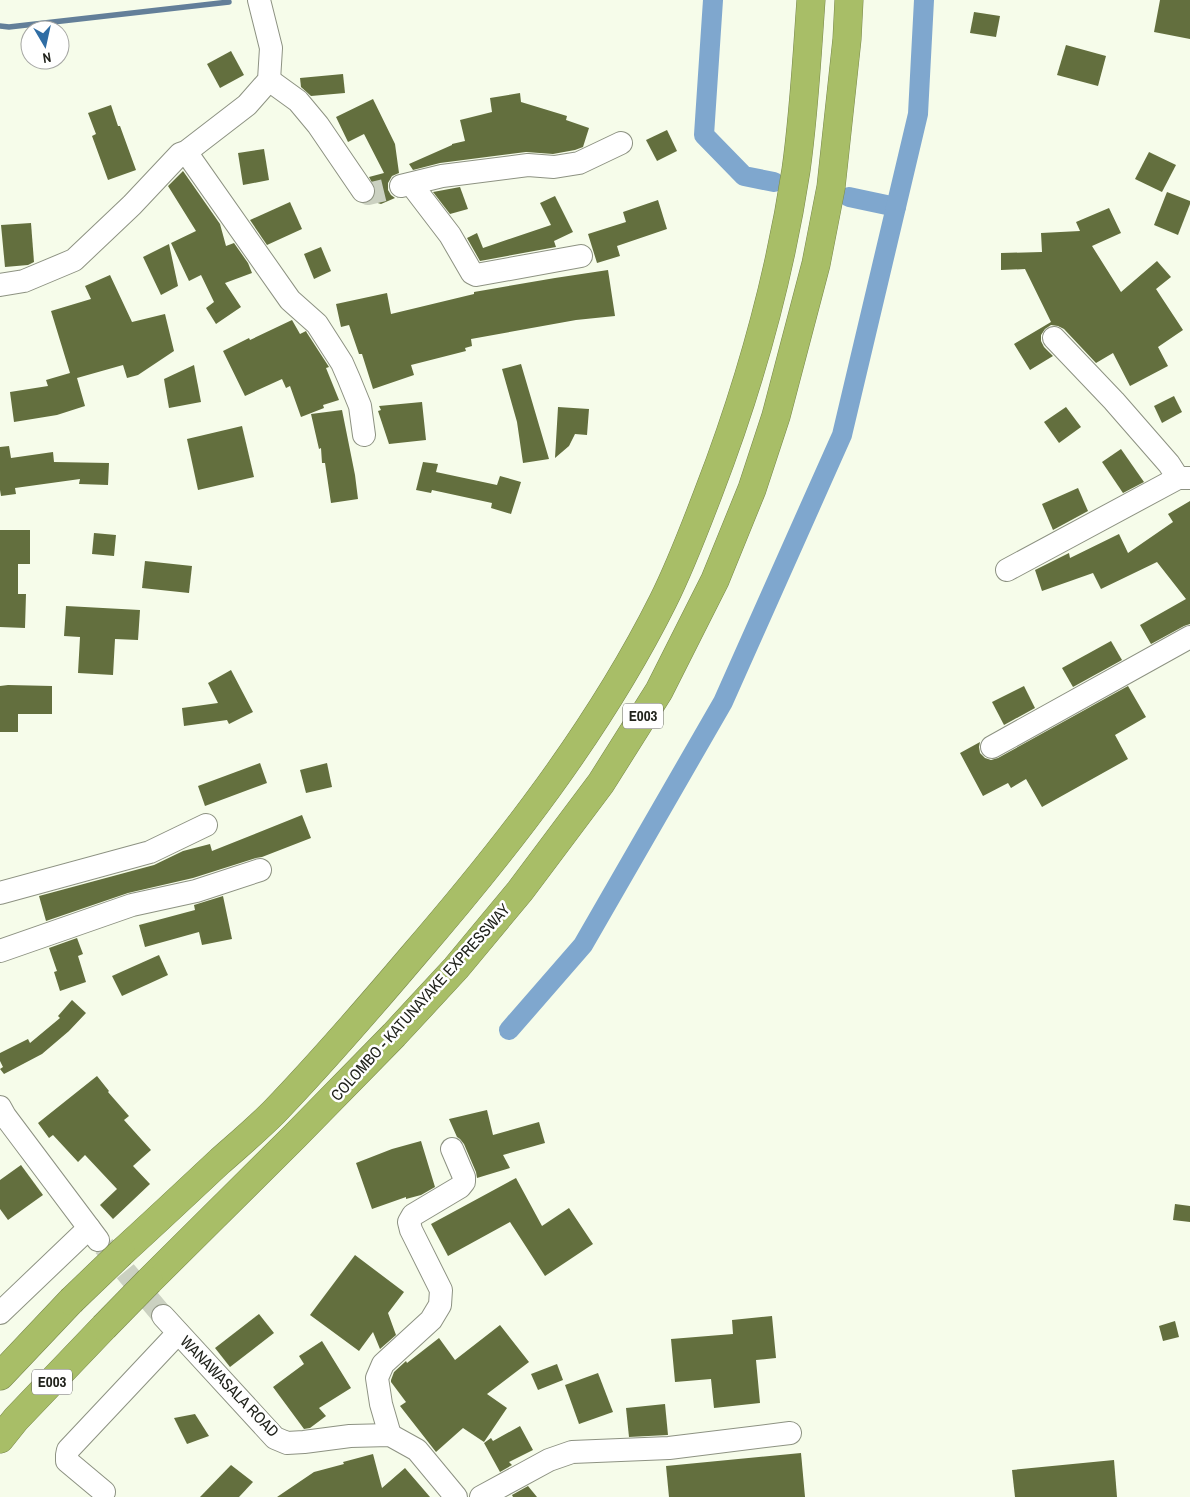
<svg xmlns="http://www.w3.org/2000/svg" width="1190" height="1497" font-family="'Archivo Narrow',sans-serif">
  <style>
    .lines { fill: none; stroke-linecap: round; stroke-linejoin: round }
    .stream { stroke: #637f99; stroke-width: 5.5 }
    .canal { stroke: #7fa7ce; stroke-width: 20 }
    .building { fill: #636f3e }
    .minor-tunnel { stroke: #cbd1c1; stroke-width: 22; stroke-dasharray: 22 11; stroke-linecap: butt }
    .minor-casing { stroke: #8d9282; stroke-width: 24 }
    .highway-casing { stroke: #79884d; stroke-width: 29 }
    .minor { stroke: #fff; stroke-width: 22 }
    .highway { stroke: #a8be67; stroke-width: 28 }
    .highway-bridge-casing { stroke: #79884d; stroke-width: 29; stroke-linecap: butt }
    .highway-bridge { stroke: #a8be67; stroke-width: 28 }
    .labels { text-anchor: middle; stroke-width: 5; stroke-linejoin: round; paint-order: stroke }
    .shield { fill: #fff; stroke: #646560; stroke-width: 1 }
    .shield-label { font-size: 15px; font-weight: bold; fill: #21231c }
    .street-label { font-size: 16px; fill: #21231c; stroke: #fff }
  </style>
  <rect width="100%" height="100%" fill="#f6fcea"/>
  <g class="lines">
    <path class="stream" d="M0 26 9 27 229 2"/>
    <g class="canal">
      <path d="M713 0 704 135 744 176 774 182"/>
      <path d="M849 197 896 207"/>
      <path d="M509 1030 583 945 723 702 842 435 918 114 924 0"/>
    </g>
  </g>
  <g class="building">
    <path d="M1160 0H1190V39L1154 32Z"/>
    <path d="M974 12 1000 16 996 37 970 33Z"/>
    <path d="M1066 45 1106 56 1098 86 1057 75Z"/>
    <path d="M231 51 244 75 220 88 207 64Z"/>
    <path d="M343 74 345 93 311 96 301 87 300 78Z"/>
    <path d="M520 93 521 102 567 116 566 120 589 128 583 147 575 150 553 154 526 152 440 163 413 170 409 164 452 145V144L465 141 460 120 492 112 490 98Z"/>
    <path d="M373 99 395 144 399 173 392 176 388 183V190L391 195 395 198 381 204 371 201 375 196 376 190 369 177 384 173 364 134 348 142 336 117Z"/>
    <path d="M111 105 118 126H120L136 170 108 180 92 136 96 134 88 113Z"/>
    <path d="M667 130 677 151 657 161 646 140Z"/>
    <path d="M264 149 269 180 243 185 238 153Z"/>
    <path d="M1149 152 1176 165 1162 192 1135 179Z"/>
    <path d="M183 171 220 224 226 246 234 243 248 263 252 273 225 283 241 307 216 324 206 308 214 302 201 275 189 281 171 243 196 231 168 186Z"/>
    <path d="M460 187 468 209 450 214 433 192Z"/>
    <path d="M1167 192 1190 201V204L1178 235 1154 225Z"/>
    <path d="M555 196 573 232 554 241 556 247 480 261 467 238 477 233 483 248 551 225 540 203Z"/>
    <path d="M658 200 667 229 617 246 620 256 597 263 588 234 626 222 623 212Z"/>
    <path d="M290 202 302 229 267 245 250 220Z"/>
    <path d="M1109 208 1121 233 1092 246 1121 292 1157 261 1171 277 1156 289 1183 330 1158 347 1168 366 1130 386 1113 353 1096 363 1064 329 1058 326 1051 325 1045 329 1041 335V341L1044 347 1053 356 1030 370 1014 344 1051 322 1025 269 1001 270V253L1042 252 1041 233 1080 231 1076 222Z"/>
    <path d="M31 223 34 262 28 265 5 267 1 225Z"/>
    <path d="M169 244 178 286 161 295 143 257Z"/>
    <path d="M321 247 331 271 314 279 304 254Z"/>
    <path d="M608 270 615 316 576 320 471 339 472 346 465 348 466 351 411 365 414 375 373 389 362 354H359L349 325 341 327 336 304 387 293 391 314 474 294V292L555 278Z"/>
    <path d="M110 275 132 322 165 314 174 351 138 375 127 378 123 365 77 378 85 406 57 415 14 422 10 392 48 386 46 380 70 373 51 311 91 299 85 286Z"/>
    <path d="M292 320 300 334 306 331 307 333 329 367 326 368 339 400 323 405 324 408 301 417 290 386 286 388 282 379 245 396 223 351 249 338 250 340Z"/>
    <path d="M521 364 549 459 523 463 517 422 502 369Z"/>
    <path d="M194 365 201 402 169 408 164 379Z"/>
    <path d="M1174 396 1182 412 1162 423 1154 406Z"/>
    <path d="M422 402 426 440 389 444 378 411 381 410 379 406Z"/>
    <path d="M558 407 589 409 587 435 575 434 569 446 555 458Z"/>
    <path d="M1066 407 1081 427 1059 443 1044 422Z"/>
    <path d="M342 410 355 475 358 499 331 503 325 463H322L321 448 319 449 311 414Z"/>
    <path d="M242 426 254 477 198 490 187 439Z"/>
    <path d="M9 446 11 458 53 452 54 462 109 463 108 485 79 484 80 479 15 488 16 494 1 496 0 490V447Z"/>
    <path d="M1121 449 1144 482 1123 493 1102 462Z"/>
    <path d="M423 462 438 464 436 472 497 485 500 476 521 482 511 514 491 508 492 503 432 490 431 493 416 490Z"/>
    <path d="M1078 488 1088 511 1053 530 1042 504Z"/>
    <path d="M1190 501V624L1184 626 1151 644 1140 625 1186 599 1157 562 1101 589 1093 573 1042 591 1035 570 1069 553 1070 558 1119 534 1128 553 1173 522 1168 514Z"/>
    <path d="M0 530H30V564H18V594H26L25 628 0 627Z"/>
    <path d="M94 533 116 535 114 556 92 554Z"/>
    <path d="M145 561 192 566 189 593 142 588Z"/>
    <path d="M66 606 140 610 138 640 115 639 113 675 78 673 80 637 64 636Z"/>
    <path d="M1111 641 1122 660 1073 687 1062 668Z"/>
    <path d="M231 670 253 712 229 724 227 720 184 726 182 708 218 703 208 683Z"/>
    <path d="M8 685 52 686V714H18V732H0V686Z"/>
    <path d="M1024 686 1035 708 1004 725 992 702Z"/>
    <path d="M1128 686 1146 717 1115 735 1128 759 1042 807 1026 779 1011 788 1008 783 983 796 960 753 980 742 979 747 980 753 985 758 991 760 998 758Z"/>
    <path d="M260 763 267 783 205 806 198 786Z"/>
    <path d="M327 763 332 787 306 793 300 770Z"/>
    <path d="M302 815 311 838 262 857 256 858 193 878 128 893 46 921 39 896 154 865 183 851 210 844 212 851Z"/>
    <path d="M223 896 232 939 202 945 199 932 145 947 139 925 195 910 194 905Z"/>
    <path d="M77 938 83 954 78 956 86 982 60 991 54 972 57 971 49 948Z"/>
    <path d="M159 955 168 975 122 996 112 976Z"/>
    <path d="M72 1000 86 1013 69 1031 42 1054 4 1074 0 1069 3 1067 0 1061V1053L28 1039 30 1043 60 1018 58 1016Z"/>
    <path d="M97 1076 109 1091 108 1092 129 1116 124 1120 151 1150 133 1166 150 1184 113 1219 100 1205 117 1189 85 1155 78 1162 53 1135 49 1138 38 1123Z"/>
    <path d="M487 1110 493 1135 539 1122 545 1143 503 1155 510 1168 477 1178 476 1172 464 1144 460 1139 457 1137 449 1119Z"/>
    <path d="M421 1141 435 1187 421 1195 406 1199V1197L372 1209 356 1163 392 1149Z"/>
    <path d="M21 1165 43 1195 8 1220 0 1209V1180Z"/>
    <path d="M516 1178 542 1226 569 1208 593 1244 545 1276 510 1222 448 1256 431 1224Z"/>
    <path d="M1175 1204 1190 1206V1222L1173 1220Z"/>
    <path d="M355 1255 404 1292 388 1313 396 1335 380 1349 373 1332 359 1351 310 1315Z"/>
    <path d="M259 1314 274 1333 230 1367 215 1348Z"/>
    <path d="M772 1316 776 1358 756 1360 760 1403 714 1408 711 1379 675 1382 671 1339 733 1334 732 1320Z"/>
    <path d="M1175 1321 1179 1337 1163 1341 1159 1326Z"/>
    <path d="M500 1325 529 1362 487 1394 507 1408 484 1442 463 1428 436 1452 400 1406 406 1402 391 1382V1380L394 1372 406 1361 407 1363 439 1338 455 1360Z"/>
    <path d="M322 1341 351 1388 319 1408 326 1416 310 1428 304 1429 273 1387 304 1364 299 1356Z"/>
    <path d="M557 1364 563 1380 538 1390 531 1374Z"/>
    <path d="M598 1373 613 1412 579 1424 565 1385Z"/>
    <path d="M665 1404 668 1435 629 1437 626 1408Z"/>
    <path d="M195 1414 209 1436 187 1444 174 1418Z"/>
    <path d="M520 1426 533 1450 509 1462 512 1465 500 1472 484 1443 491 1438 493 1441Z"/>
    <path d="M801 1453 805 1497H669L666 1466Z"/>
    <path d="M373 1454 382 1488 405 1468 430 1497H277L314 1472 344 1464 343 1462Z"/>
    <path d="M1114 1460 1117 1497H1015L1012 1470Z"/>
    <path d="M231 1465 253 1482 239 1497H200Z"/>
    <path d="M528 1486 537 1497H513L512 1495Z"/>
  </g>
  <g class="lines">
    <g class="minor-tunnel">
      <path d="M363 191 368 194 401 186"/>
      <path d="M104 1246 163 1316"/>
    </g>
    <defs>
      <g id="minor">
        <path d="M269 80 298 101 318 125 363 191"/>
        <path d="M186 152 290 300 317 324 342 363 349 379 360 406 364 435"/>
        <path d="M411 184 450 235 472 273 476 275 581 256"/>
        <path d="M401 186 442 176 528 165 554 167 579 163 621 143"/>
        <path d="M0 285 24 281 74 260 132 205 180 154 186 152 247 105 269 80 271 48 259 0"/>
        <path d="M1054 338 1114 401 1169 464 1178 478H1190"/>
        <path d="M1007 570 1178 478"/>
        <path d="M992 747 1190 637"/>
        <path d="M0 893 150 852 206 825"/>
        <path d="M0 951 132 905 196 891 260 870"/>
        <path d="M0 1107 5 1116 98 1240"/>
        <path d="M0 1313 89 1228"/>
        <path d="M163 1316 275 1438 287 1443 304 1442 350 1436 390 1435 417 1450 456 1497"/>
        <path d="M390 1435 381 1404 377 1378 383 1364 431 1320 440 1305 441 1290 411 1230 409 1222 413 1215 460 1187 464 1182V1177L452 1149"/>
        <path d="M104 1492 67 1461V1455L68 1450 178 1333"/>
        <path d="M481 1497 549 1460 572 1452 669 1448 790 1433"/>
      </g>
      <g id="highway">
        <path d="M121 1253C154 1223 187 1192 219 1162 237 1146 256 1130 274 1112 322 1062 367 1010 412 957 507 847 598 731 663 601 681 565 695 528 709 491 749 387 779 281 796 170 804 114 807 56 811 0"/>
        <path d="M149 1281 294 1137 394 1035 456 968 520 891 601 783 659 691 715 580 752 489 776 416 816 264 831 187 847 39 849 0"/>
        <path d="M0 1376 71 1301"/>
        <path d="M0 1439 16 1419 104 1327"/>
      </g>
    </defs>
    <use href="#minor" class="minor-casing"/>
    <use href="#highway" class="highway-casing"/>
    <use href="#minor" class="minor"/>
    <use href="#highway" class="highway"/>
    <defs>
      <g id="highway-bridge">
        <path d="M71 1301 121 1253"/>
        <path d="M104 1327 149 1281"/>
      </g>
    </defs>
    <use href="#highway-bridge" class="highway-bridge-casing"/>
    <use href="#highway-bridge" class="highway-bridge"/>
  </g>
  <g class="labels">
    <g class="shield">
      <rect x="623" y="703.5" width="40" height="25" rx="4"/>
      <rect x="32" y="1369.5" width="40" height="25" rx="4"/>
    </g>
    <g class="shield-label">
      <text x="643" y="721">E003</text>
      <text x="52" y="1387">E003</text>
    </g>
    <g class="street-label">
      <text transform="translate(420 1002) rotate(-48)" y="6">COLOMBO - KATUNAYAKE EXPRESSWAY</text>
      <text transform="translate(230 1386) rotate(46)" y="6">WANAWASALA ROAD</text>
    </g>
  </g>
  <g transform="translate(45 45) rotate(171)"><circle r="24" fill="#ffffff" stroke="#a6a7a4"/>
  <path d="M0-4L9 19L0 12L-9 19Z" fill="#2f6da4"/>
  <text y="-8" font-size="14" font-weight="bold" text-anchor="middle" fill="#21231c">N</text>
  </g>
</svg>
